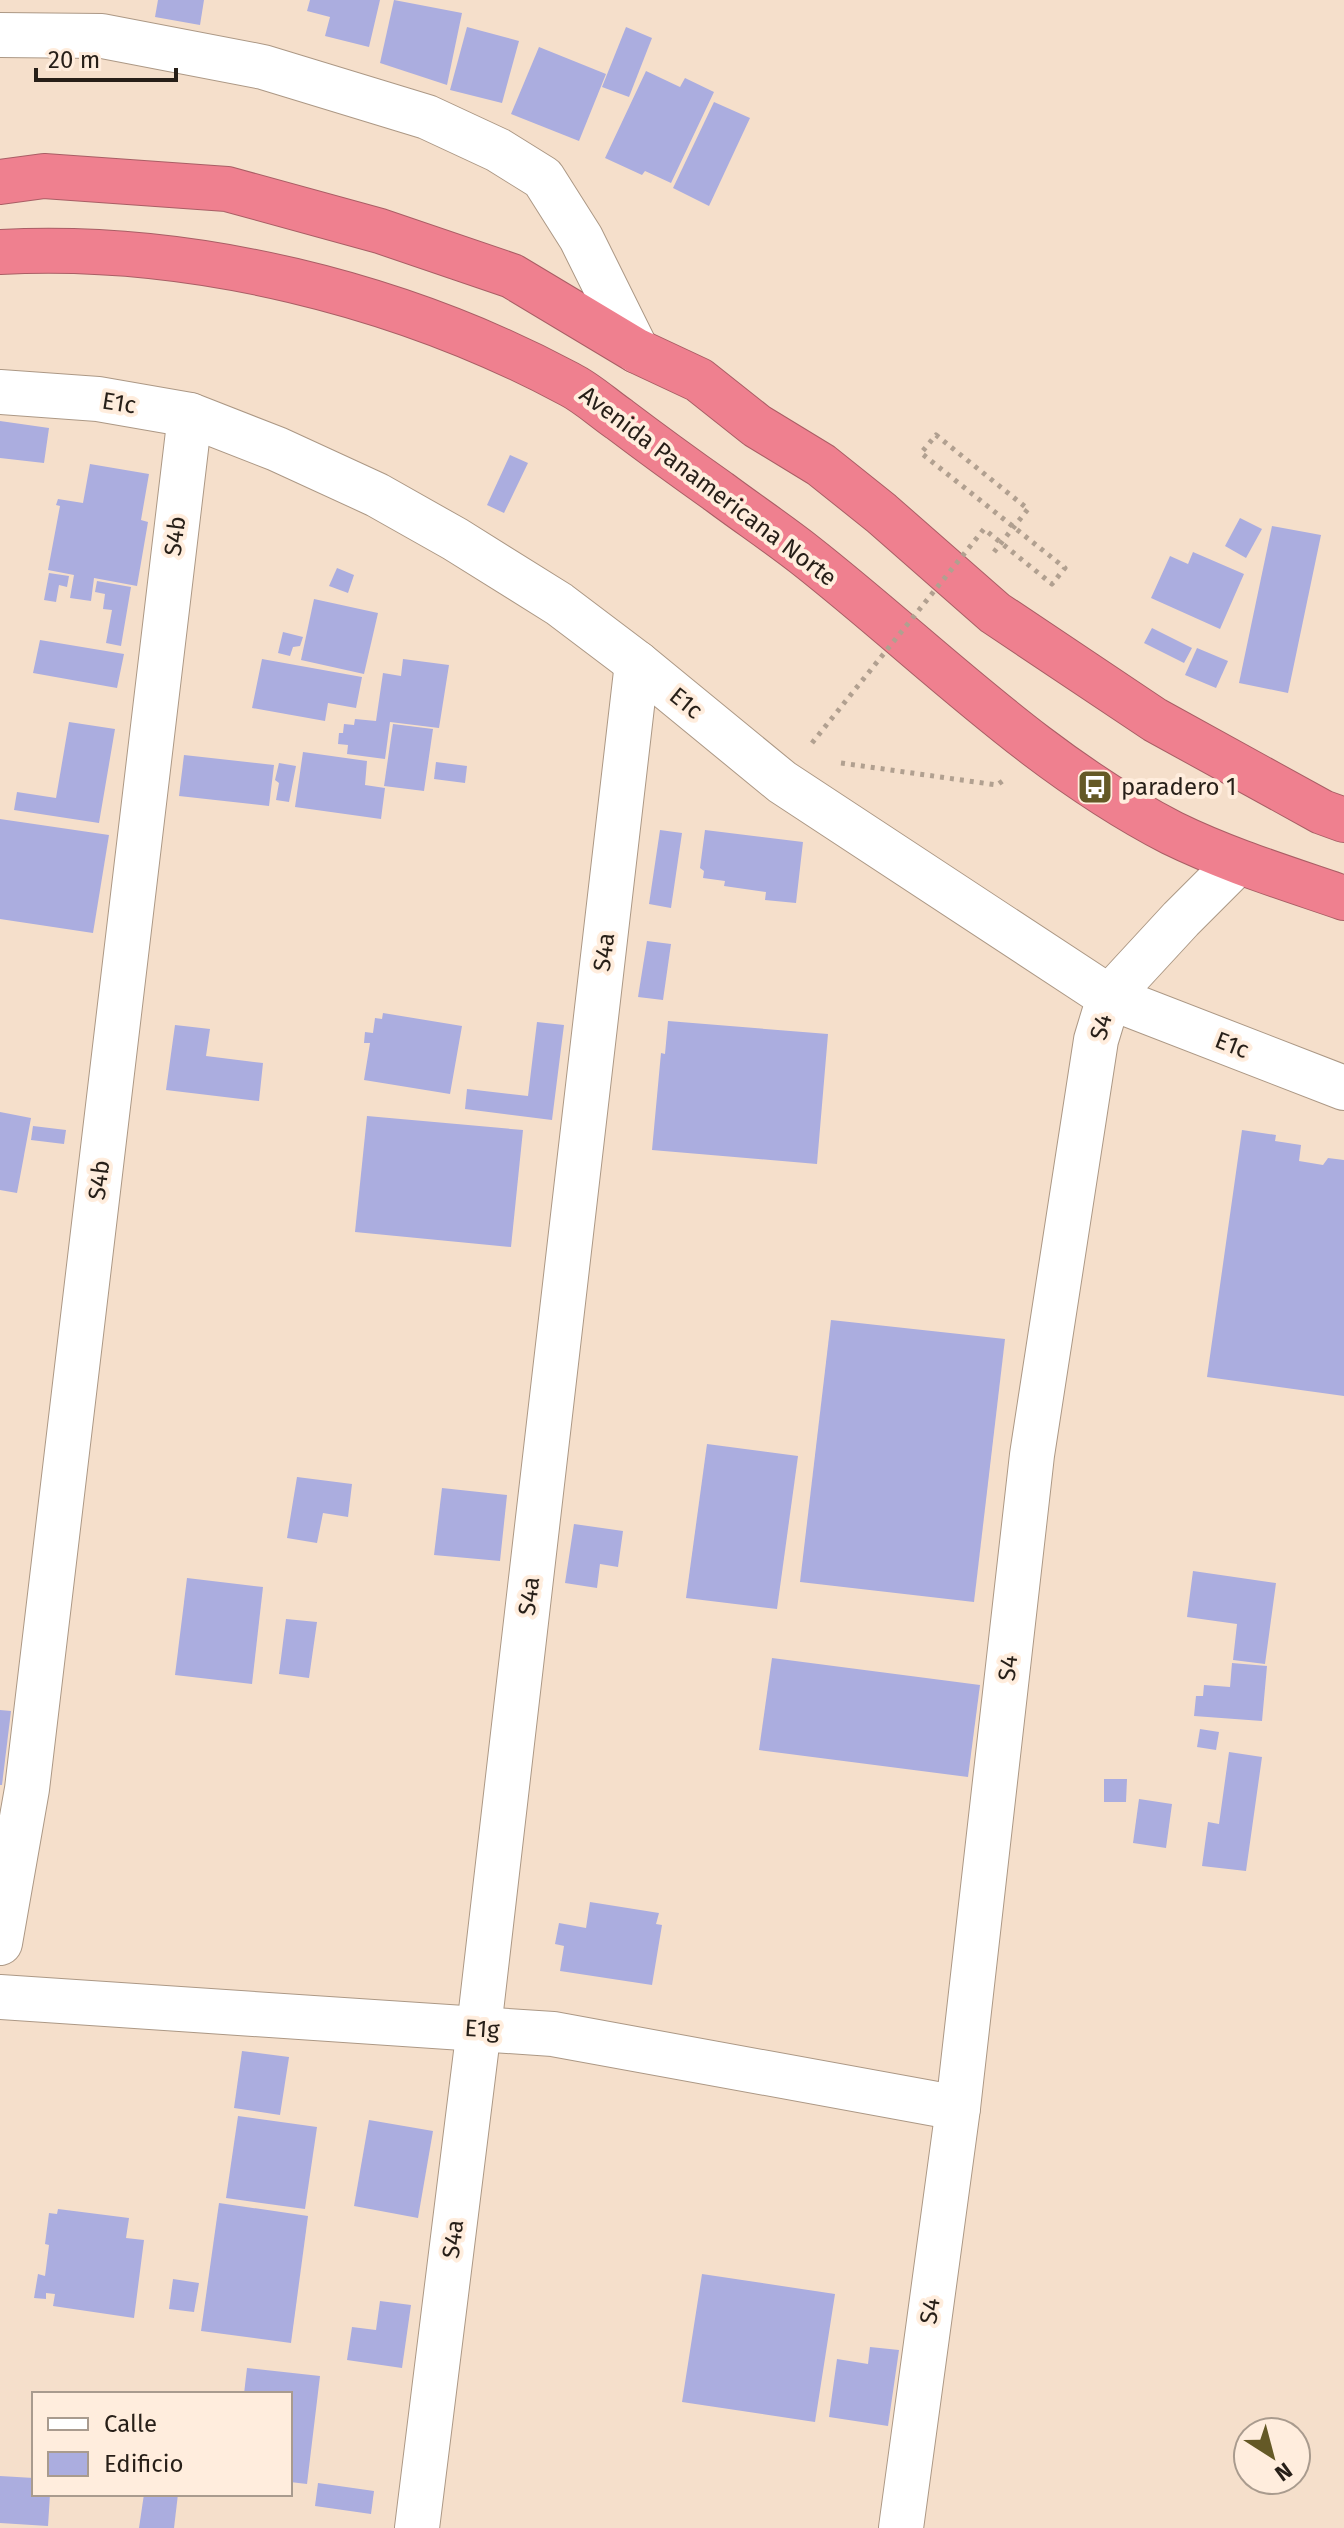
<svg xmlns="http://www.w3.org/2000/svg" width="1344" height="2528" font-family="'Fira Sans',sans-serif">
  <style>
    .building { fill: #abaddf }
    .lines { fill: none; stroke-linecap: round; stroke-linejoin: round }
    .street-casing { stroke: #ac9885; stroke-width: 46 }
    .highway-casing { stroke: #a95e65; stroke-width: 46 }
    .path { stroke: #b1a090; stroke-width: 5; stroke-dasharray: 4 6; stroke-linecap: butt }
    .street { stroke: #fff; stroke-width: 44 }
    .highway { stroke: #ef808f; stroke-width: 44 }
    .path-bridge { stroke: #b1a090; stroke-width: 5; stroke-dasharray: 4 6; stroke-linecap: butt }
    .labels { text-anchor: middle; stroke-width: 8; stroke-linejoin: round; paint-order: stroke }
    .street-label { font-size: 24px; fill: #271f18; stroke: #ffeddd }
    .poi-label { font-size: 24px; fill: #271f18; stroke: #ffeddd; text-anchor: start }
  </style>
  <rect width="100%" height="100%" fill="#f5dfcb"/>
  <g class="building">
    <path d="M158 0H204L200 25 155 17Z"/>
    <path d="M310 0H380L369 47 325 36 330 17 307 11Z"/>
    <path d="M394 0 462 13 447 85 380 63Z"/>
    <path d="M467 27 519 41 502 103 450 90Z"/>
    <path d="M626 27 652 38 629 97 602 87Z"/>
    <path d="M539 47 606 74 579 141 511 114Z"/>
    <path d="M646 71 680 87 685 78 714 92 671 183 645 171 642 175 605 158Z"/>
    <path d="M714 102 750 118 709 206 673 188Z"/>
    <path d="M0 421 49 428 44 463 0 458Z"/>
    <path d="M510 455 528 463 504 513 487 505Z"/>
    <path d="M90 464 149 474 141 520 148 522 137 586 94 578 91 601 70 598 74 575 48 570 60 506 56 505 58 499 83 503Z"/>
    <path d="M1240 518 1262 529 1246 558 1225 546Z"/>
    <path d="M1272 526 1321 535 1288 693 1239 683Z"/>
    <path d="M1193 552 1244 574 1220 629 1151 598 1170 556 1188 564Z"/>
    <path d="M337 568 354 575 348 593 329 586Z"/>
    <path d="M49 573 69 576 67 587 59 585 56 602 44 600Z"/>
    <path d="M97 581 131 587 121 646 106 643 112 610 103 609 105 594 95 592Z"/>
    <path d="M314 599 378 613 364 674 301 660Z"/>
    <path d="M1152 628 1192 648 1184 663 1144 643Z"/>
    <path d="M283 632 303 637 300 646 293 647 290 656 278 653Z"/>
    <path d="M40 640 124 654 117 688 33 673Z"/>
    <path d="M1197 648 1228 661 1216 688 1185 675Z"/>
    <path d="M262 659 362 677 356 708 328 703 325 721 252 708Z"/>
    <path d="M403 659 449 665 439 728 390 722 385 759 347 754 348 745 338 744 339 733H343L344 724 354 725 355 719 376 721 383 673 401 676Z"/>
    <path d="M69 722 115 729 99 823 14 810 17 792 56 798Z"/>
    <path d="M393 724 433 729 424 791 384 786Z"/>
    <path d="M303 752 367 761 365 785 385 788 381 819 295 807Z"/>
    <path d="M184 755 274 765 269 806 179 796Z"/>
    <path d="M436 762 467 766 465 783 434 779Z"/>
    <path d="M279 763 296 766 289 802 276 800 279 783 275 780Z"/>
    <path d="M0 819 109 835 93 933 0 919Z"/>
    <path d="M660 830 682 833 671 908 649 904Z"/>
    <path d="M705 830 803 842 796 903 765 900 766 892 724 886 725 881 703 878 704 871 700 868Z"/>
    <path d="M647 941 671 944 663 1000 638 997Z"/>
    <path d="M383 1013 462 1026 450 1094 364 1080 370 1043H364L365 1032 373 1033 375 1018 382 1019Z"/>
    <path d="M668 1021 828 1034 817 1164 652 1150 661 1053 665 1054Z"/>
    <path d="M537 1022 564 1025 552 1120 465 1109 467 1089 528 1096Z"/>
    <path d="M175 1025 210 1029 206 1056 263 1063 259 1101 166 1090Z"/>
    <path d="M0 1112 31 1118 17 1193 0 1190Z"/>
    <path d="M367 1116 523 1130 511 1247 355 1232Z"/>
    <path d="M33 1126 66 1130 64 1144 31 1140Z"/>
    <path d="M1242 1130 1276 1135 1275 1141 1301 1145 1299 1161 1323 1165 1328 1158 1344 1160V1396L1207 1377Z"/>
    <path d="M831 1320 1005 1339 974 1602 800 1582Z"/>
    <path d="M707 1444 798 1456 777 1609 686 1598Z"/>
    <path d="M297 1477 352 1484 348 1517 323 1513 317 1543 287 1538Z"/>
    <path d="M442 1488 507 1495 500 1561 434 1555Z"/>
    <path d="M574 1524 623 1531 618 1567 600 1564 597 1588 565 1583Z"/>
    <path d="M1193 1571 1276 1583 1265 1664 1233 1660 1237 1624 1187 1617Z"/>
    <path d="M187 1578 263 1587 252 1684 175 1675Z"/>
    <path d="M286 1619 317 1622 309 1678 279 1674Z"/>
    <path d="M772 1658 980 1685 968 1777 759 1750Z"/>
    <path d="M1232 1663 1267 1666 1262 1721 1194 1716 1196 1696H1203L1204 1685 1230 1687Z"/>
    <path d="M0 1710 11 1711 2 1785H0Z"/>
    <path d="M1200 1729 1219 1732 1216 1750 1197 1747Z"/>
    <path d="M1229 1752 1262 1757 1246 1871 1202 1866 1208 1822 1219 1824Z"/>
    <path d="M1104 1779H1127L1126 1802H1104Z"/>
    <path d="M1139 1799 1172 1804 1166 1848 1133 1843Z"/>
    <path d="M590 1902 659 1913 656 1924 662 1925 652 1985 560 1971 564 1946 555 1944 559 1923 586 1928Z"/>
    <path d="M242 2051 289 2057 280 2115 234 2108Z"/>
    <path d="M238 2116 317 2127 305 2209 226 2198Z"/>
    <path d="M369 2120 433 2131 418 2218 354 2206Z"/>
    <path d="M219 2203 308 2216 291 2343 201 2331Z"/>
    <path d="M58 2209 129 2218 126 2238 144 2240 134 2318 53 2306 55 2294 46 2293V2299L34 2298 38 2274 45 2276 49 2245 45 2244 49 2213 57 2214Z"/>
    <path d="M702 2274 835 2294 815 2422 682 2402Z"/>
    <path d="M173 2279 199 2283 194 2312 169 2309Z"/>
    <path d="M380 2301 411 2305 402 2368 347 2360 352 2327 376 2330Z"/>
    <path d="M870 2347 899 2350 888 2426 829 2417 837 2359 868 2364Z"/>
    <path d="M247 2368 320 2376 307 2484 290 2482V2394H244Z"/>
    <path d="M0 2476 34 2478V2494H50L48 2526 0 2523Z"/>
    <path d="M318 2483 374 2491 371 2514 315 2506Z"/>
    <path d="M144 2494H178L174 2528H139Z"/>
  </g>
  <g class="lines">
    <defs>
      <g id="street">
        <path d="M0 35 102 36 263 67 427 117 498 150 543 178 581 238 637 351"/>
        <path d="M0 392 98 399 190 415 277 449 377 495 455 539 559 604 637 663 782 782 1109 997 1344 1088"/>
        <path d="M0 1943 27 1789 190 415"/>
        <path d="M0 1997 553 2034 958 2108"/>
        <path d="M417 2528 479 2028 637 663"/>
        <path d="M901 2528 958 2108 1032 1455 1096 1040 1109 997 1181 919 1238 862"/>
      </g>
      <g id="highway">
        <path d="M0 182 44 176 227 189 380 231 512 276 637 351 699 380 757 426 821 465 881 513 995 613 1155 720 1322 812 1344 820"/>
        <path d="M0 252C191 242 401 294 569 384 587 393 603 408 619 419 652 444 685 468 719 492 747 513 777 533 805 555 926 650 1034 762 1172 833 1227 860 1286 878 1344 898"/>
      </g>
    </defs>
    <use href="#street" class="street-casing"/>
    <use href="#highway" class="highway-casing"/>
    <g class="path">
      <path d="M994 552 1028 509"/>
      <path d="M841 763 997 785 1004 780"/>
    </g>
    <use href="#street" class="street"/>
    <use href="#highway" class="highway"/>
    <path class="path-bridge" d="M812 743 984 529 1052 584 1065 568 921 453 936 435 1028 509"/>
  </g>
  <defs>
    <symbol id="bus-square" viewBox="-11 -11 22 22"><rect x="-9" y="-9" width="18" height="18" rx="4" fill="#645926" stroke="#ffeddd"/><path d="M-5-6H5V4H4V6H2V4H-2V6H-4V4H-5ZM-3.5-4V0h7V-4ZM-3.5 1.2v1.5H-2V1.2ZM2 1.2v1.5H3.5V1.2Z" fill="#fff"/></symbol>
  </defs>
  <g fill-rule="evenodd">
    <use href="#bus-square" x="1075" y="767" width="40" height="40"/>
  </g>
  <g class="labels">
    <g class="street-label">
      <text transform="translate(119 403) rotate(9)" y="8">E1c</text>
      <text transform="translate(708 486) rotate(37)" y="8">Avenida Panamericana Norte</text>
      <text transform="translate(175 536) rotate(-83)" y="8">S4b</text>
      <text transform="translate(686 703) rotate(39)" y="8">E1c</text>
      <text transform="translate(604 952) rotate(-83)" y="8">S4a</text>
      <text transform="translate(1101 1027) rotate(-75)" y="8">S4</text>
      <text transform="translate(1232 1045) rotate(21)" y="8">E1c</text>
      <text transform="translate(99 1180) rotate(-83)" y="8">S4b</text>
      <text transform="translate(529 1596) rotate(-83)" y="8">S4a</text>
      <text transform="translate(1008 1668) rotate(-84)" y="8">S4</text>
      <text transform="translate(482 2029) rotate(4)" y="8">E1g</text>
      <text transform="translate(453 2239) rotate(-83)" y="8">S4a</text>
      <text transform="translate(930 2311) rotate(-82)" y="8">S4</text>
    </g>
    <g class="poi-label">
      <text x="1121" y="795">paradero 1</text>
    </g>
  </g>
  <rect x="32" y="2392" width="260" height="104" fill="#ffeddd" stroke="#a99b8e" stroke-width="2"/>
  <rect x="48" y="2418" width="40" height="12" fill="#ffffff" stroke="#a99b8e" stroke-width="2"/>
  <text x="104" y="2432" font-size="24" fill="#271f18">Calle</text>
  <rect x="48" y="2452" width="40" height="24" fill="#abaddf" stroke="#a99b8e" stroke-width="2"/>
  <text x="104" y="2472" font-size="24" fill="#271f18">Edificio</text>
  <g transform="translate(1272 2456) rotate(144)"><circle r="38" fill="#ffeddd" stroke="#a99b8e" stroke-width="2"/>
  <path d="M0-6L14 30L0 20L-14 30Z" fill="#645926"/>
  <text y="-12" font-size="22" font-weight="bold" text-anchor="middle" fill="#271f18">N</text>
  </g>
  <path d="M36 68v12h140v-12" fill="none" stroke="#271f18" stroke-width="4"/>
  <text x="48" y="68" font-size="24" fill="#271f18" stroke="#ffeddd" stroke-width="6" paint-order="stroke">20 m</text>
</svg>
